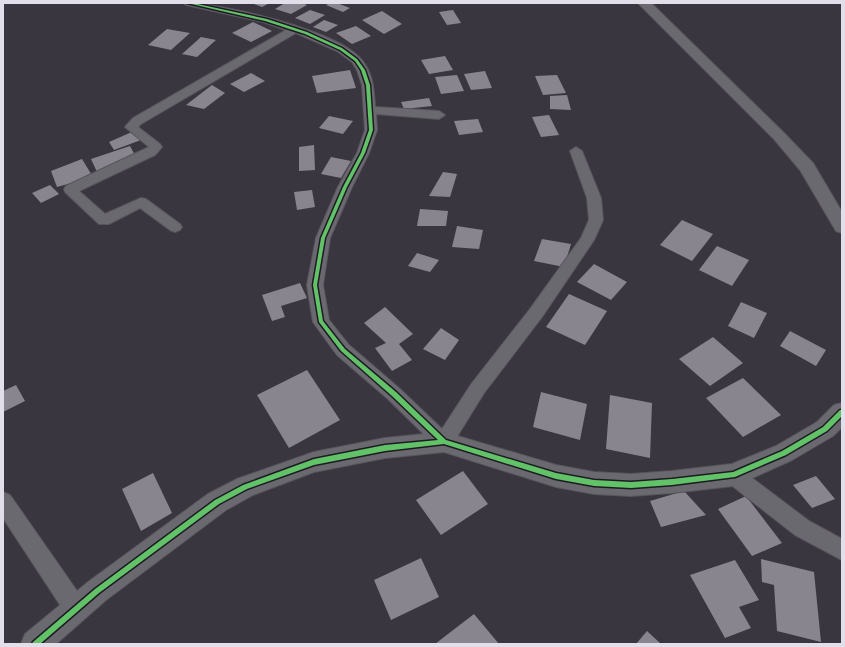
<svg xmlns="http://www.w3.org/2000/svg" width="845" height="647" font-family="'Noto Serif',serif">
  <style>
    .building { fill: #89858f }
    .lines { fill: none; stroke-linecap: round; stroke-linejoin: round }
    .minor-casing { stroke: #58545d; stroke-width: 2 }
    .tertiary-casing { stroke: #58545d; stroke-width: 2 }
    .minor { fill: #6b6970; fill-rule: evenodd }
    .tertiary { fill: #6b6970; fill-rule: evenodd }
    .cycleway-casing { stroke: #1e1b23; stroke-width: 3 }
    .cycleway { fill: #61c268; fill-rule: evenodd }
  </style>
  <rect width="100%" height="100%" fill="#3a363f"/>
  <g class="building">
    <path d="M251 3H270L262 7Z"/>
    <path d="M285 3H302L307 5 291 14 275 9Z"/>
    <path d="M330 3H337L350 8 343 12 326 5Z"/>
    <path d="M310 10 325 15 310 24 295 18Z"/>
    <path d="M453 10 461 23 447 25 439 12Z"/>
    <path d="M382 11 402 24 384 34 362 20Z"/>
    <path d="M324 20 338 25 326 32 313 27Z"/>
    <path d="M253 22 272 31 251 42 232 33Z"/>
    <path d="M356 26 371 36 352 44 336 33Z"/>
    <path d="M167 29 190 33 171 50 148 45Z"/>
    <path d="M201 37 216 40 197 57 182 54Z"/>
    <path d="M445 56 453 70 429 74 421 60Z"/>
    <path d="M350 70 356 88 317 93 312 76Z"/>
    <path d="M485 71 492 88 471 90 464 74Z"/>
    <path d="M251 73 265 81 244 92 230 84Z"/>
    <path d="M457 75 464 91 441 94 435 77Z"/>
    <path d="M557 75 566 93 543 95 535 76Z"/>
    <path d="M212 85 225 93 204 109 186 105Z"/>
    <path d="M567 95 571 110 550 109V96Z"/>
    <path d="M429 98 432 106 404 109 401 102Z"/>
    <path d="M549 115 559 135 541 137 532 117Z"/>
    <path d="M329 116 353 121 343 134 319 128Z"/>
    <path d="M478 119 483 132 459 135 454 121Z"/>
    <path d="M134 131 141 140 114 150 109 142Z"/>
    <path d="M314 145 315 170 299 171V147Z"/>
    <path d="M130 146 136 157 97 172 91 159Z"/>
    <path d="M331 157 351 161 341 178 321 174Z"/>
    <path d="M82 159 93 177 57 187 51 171Z"/>
    <path d="M443 172 457 174 450 197 429 196Z"/>
    <path d="M50 185 59 194 41 203 32 193Z"/>
    <path d="M312 190 315 207 297 210 294 192Z"/>
    <path d="M420 209 448 211 446 226H417Z"/>
    <path d="M682 220 713 234 692 261 660 245Z"/>
    <path d="M457 226 483 230 479 249 452 247Z"/>
    <path d="M542 239 571 244 564 267 534 261Z"/>
    <path d="M717 246 749 260 732 286 699 270Z"/>
    <path d="M417 253 439 260 430 272 408 266Z"/>
    <path d="M594 264 627 282 611 300 577 282Z"/>
    <path d="M300 283 307 298 281 306 285 317 272 321 262 295Z"/>
    <path d="M569 294 607 311 585 345 546 327Z"/>
    <path d="M741 302 767 313 754 338 728 326Z"/>
    <path d="M385 307 413 334 399 344 412 360 392 371 375 348 386 343 364 323Z"/>
    <path d="M441 328 459 340 445 360 423 349Z"/>
    <path d="M790 331 826 350 816 366 780 346Z"/>
    <path d="M713 337 743 363 710 386 679 359Z"/>
    <path d="M307 370 340 420 289 448 257 395Z"/>
    <path d="M743 378 781 415 743 437 706 398Z"/>
    <path d="M16 385 25 401 3 412V391Z"/>
    <path d="M541 392 587 404 580 440 533 427Z"/>
    <path d="M610 395 652 403 650 458 606 449Z"/>
    <path d="M463 471 488 504 441 535 416 500Z"/>
    <path d="M153 473 172 513 141 531 122 489Z"/>
    <path d="M816 476 835 499 812 508 793 485Z"/>
    <path d="M684 491 706 515 661 527 650 501Z"/>
    <path d="M746 496 782 543 752 556 718 509Z"/>
    <path d="M421 558 439 597 391 620 374 580Z"/>
    <path d="M761 559 814 572 821 642 777 631 774 585 762 582Z"/>
    <path d="M735 560 759 600 739 607 751 628 725 638 690 575Z"/>
    <path d="M474 614 499 644H435Z"/>
    <path d="M647 631 661 644H636Z"/>
  </g>
  <g class="lines">
    <defs>
      <g id="minor">
        <path d="M184 3C223 3 334 30 360 58 373 72 374 89 375 107L439 111 445 115 439 119 376 114 377 130 369 153 352 187 330 238 323 285 329 320 349 345 400 389 442 429 472 383 530 309 581 238 589 220 587 198 570 151 576 147 582 151 601 198 603 220 594 240 542 317 484 393 450 448 444 450 438 448 388 399 337 355 313 322 307 285 316 238 338 187 357 153 365 130 362 85 357 70 352 62 337 51 296 33 141 124 138 127 160 144 162 147 155 155 79 191 105 214 141 198 146 199 180 224 182 227 180 230 175 232 170 230 140 208 109 224H99L65 192 64 189 66 186 149 147 125 127 133 118 286 30 263 22 186 5Z"/>
        <path d="M733 466 740 469 809 521 842 539V560L795 535 726 481 724 475 726 469Z"/>
        <path d="M3 492 10 495 84 601 87 609 84 617 76 620 68 617 3 518Z"/>
      </g>
      <g id="tertiary">
        <path d="M638 3H651L784 133 813 163 842 212V233L836 231 800 170 774 139Z"/>
        <path d="M842 403V427L833 436 792 460 741 483 733 486 672 493 631 496 594 494 556 487 444 452 385 458 314 472 253 495 226 510 106 600 56 644H21L25 634 88 582 208 494 237 479 314 452 385 438 444 432 556 465 594 472 631 474 672 471 732 464 776 446 817 422 834 405Z"/>
      </g>
    </defs>
    <use href="#minor" class="minor-casing"/>
    <use href="#tertiary" class="tertiary-casing"/>
    <use href="#minor" class="minor"/>
    <use href="#tertiary" class="tertiary"/>
    <defs>
      <path id="cycleway" d="M187 3H193L267 19 307 32 342 48 357 59 365 70 370 85 373 130 365 153 347 187 325 238 317 285 323 321 345 349 396 392 446 440 556 473 594 480 631 482 672 479 733 472 782 451 823 427 840 410H842V416L827 431 786 455 735 477 672 485 631 488 594 486 556 479 444 444 385 451 314 465 247 489 219 504 99 593 40 644H32L33 642 95 589 215 500 243 485 314 459 385 445 438 440 392 396 341 351 319 322 313 285 321 238 343 187 361 153 369 130 366 85 361 70 355 61 340 50 305 34 265 21Z"/>
    </defs>
    <use href="#cycleway" class="cycleway-casing"/>
    <use href="#cycleway" class="cycleway"/>
  </g>
  <rect width="845" height="647" fill="none" stroke="#e2deea" stroke-width="8"/>
</svg>
